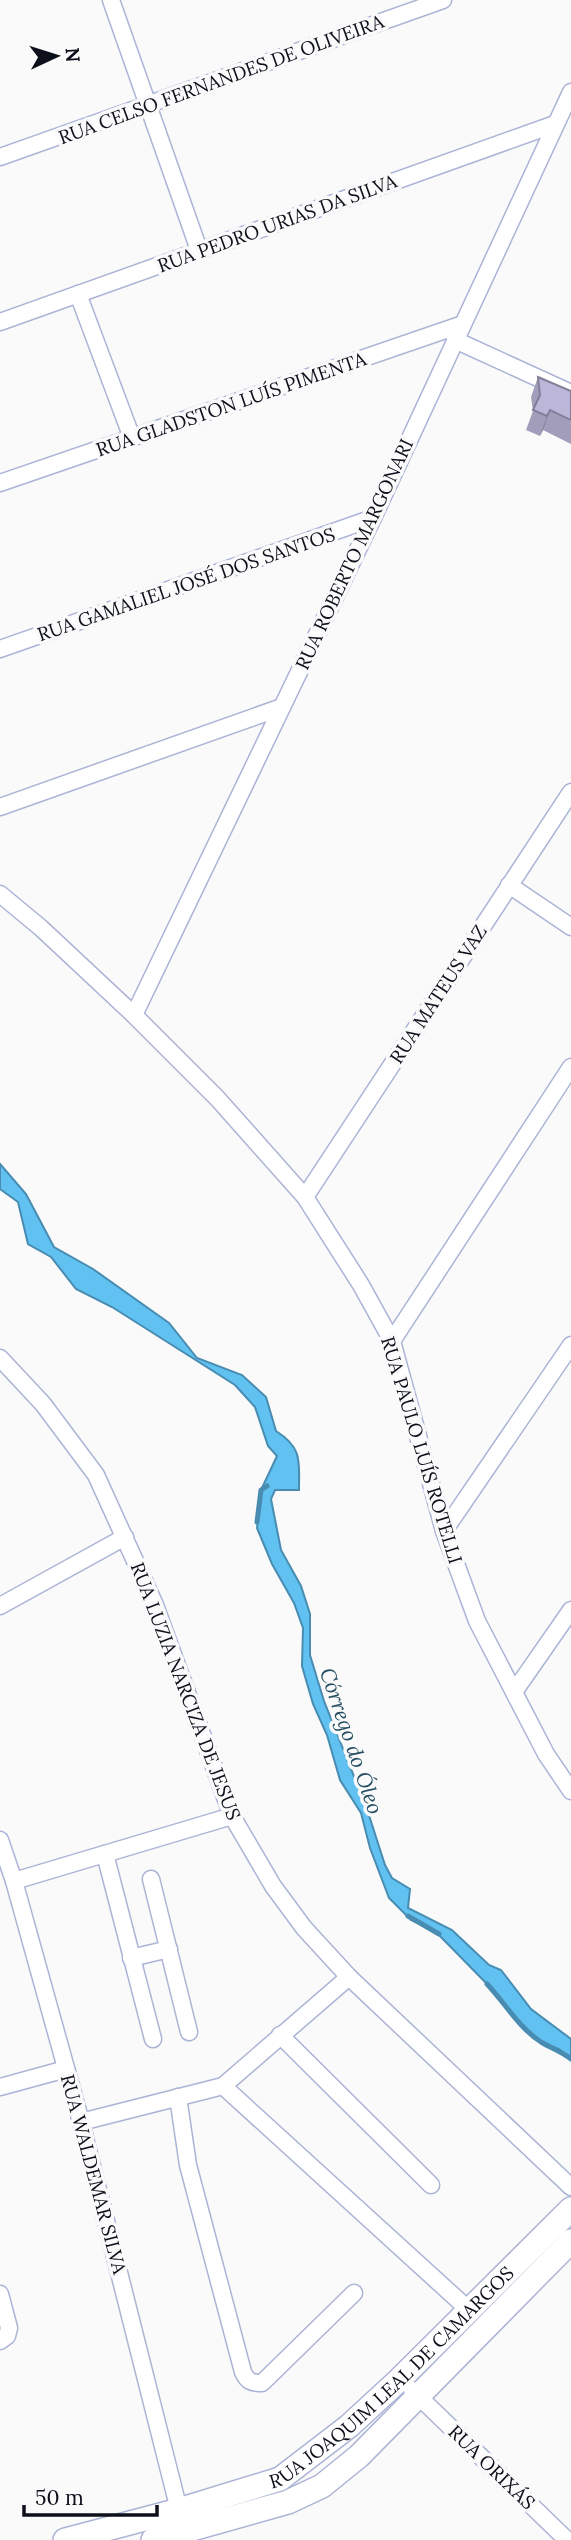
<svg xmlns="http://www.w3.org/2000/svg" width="571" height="2540" font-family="Lora,serif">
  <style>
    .water { fill: #61c1f1; stroke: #488cb1; stroke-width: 2 }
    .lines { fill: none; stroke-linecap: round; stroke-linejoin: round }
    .stream { stroke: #488cb1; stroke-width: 5 }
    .street-casing { stroke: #abb4d6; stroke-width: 19 }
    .secondary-casing { stroke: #abb4d6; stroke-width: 26 }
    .street { stroke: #fff; stroke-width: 16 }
    .secondary { stroke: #fff; stroke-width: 23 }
    .wall { fill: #a29dbb }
    .shaded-wall { fill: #847f98 }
    .building { fill: #bcb6d9; stroke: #847f98; stroke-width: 2 }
    .labels { text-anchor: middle; stroke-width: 7; stroke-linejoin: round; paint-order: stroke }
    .street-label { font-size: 19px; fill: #0d101b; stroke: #fafafa }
    .water-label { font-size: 21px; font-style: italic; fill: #264f63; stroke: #fafafa }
  </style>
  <rect width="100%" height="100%" fill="#fafafa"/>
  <path class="water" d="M0 1164 26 1194 54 1247 93 1269 169 1323 197 1358 242 1375 266 1397 276 1431C303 1448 299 1462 299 1490H275L271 1499 281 1550 301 1586 310 1614V1655L324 1701 367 1809 385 1865 392 1878 410 1889 408 1908 452 1930 489 1965 501 1970 531 2009 571 2039V2059L559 2049 541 2042 511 2014 491 1988 435 1931 411 1920 389 1898 370 1848 361 1813 340 1780 327 1735 313 1704 302 1666 303 1628 294 1603 272 1564 257 1528 261 1490 277 1456 268 1446 255 1407 235 1385 112 1307 76 1289 51 1257 28 1244 18 1202 0 1189Z"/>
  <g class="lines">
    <g class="stream">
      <path d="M257 1522 261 1490 267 1486"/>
      <path d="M408 1916 439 1934"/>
      <path d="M487 1984C505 2003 519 2028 541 2042 551 2048 561 2051 571 2059"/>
    </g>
    <defs>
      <g id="street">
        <path d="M111 0 199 250"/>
        <path d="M0 157 443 0"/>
        <path d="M78 294 132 438"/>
        <path d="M0 322 555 124"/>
        <path d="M455 340 571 393"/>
        <path d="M0 483 463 324"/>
        <path d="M0 649 373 518"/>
        <path d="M0 807 282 707"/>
        <path d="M509 885 571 927"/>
        <path d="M0 894 41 928 134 1015 217 1098 305 1197 361 1285 392 1341 444 1531 477 1621 546 1754 571 1791"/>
        <path d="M134 1015 373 518 571 92"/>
        <path d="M305 1197 571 792"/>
        <path d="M392 1341 571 1067"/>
        <path d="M0 1358 43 1404 96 1475 155 1605 232 1816 273 1886 304 1928 349 1977 571 2187"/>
        <path d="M444 1531 571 1345"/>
        <path d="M0 1606 125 1537"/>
        <path d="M514 1692 571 1610"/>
        <path d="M0 1840 14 1881 81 2122 179 2510"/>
        <path d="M105 1854 153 2039"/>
        <path d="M151 1879 189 2032"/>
        <path d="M14 1881 232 1816"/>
        <path d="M131 1958 169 1949"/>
        <path d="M280 2035 431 2185"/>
        <path d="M223 2086 469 2310"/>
        <path d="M0 2087 66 2069"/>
        <path d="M178 2097 188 2165 243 2372C247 2381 251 2383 262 2383L354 2293"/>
        <path d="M81 2122 223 2086 349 1977"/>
        <path d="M0 2294 9 2328 7 2336 0 2341"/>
        <path d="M412 2390 567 2540"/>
      </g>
      <g id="secondary">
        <path id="s1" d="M65 2540 179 2510 280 2479 349 2426 399 2380 571 2209"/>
        <path d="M153 2540 288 2502 322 2486 359 2456 571 2241"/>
      </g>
    </defs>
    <use href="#street" class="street-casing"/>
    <use href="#secondary" class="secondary-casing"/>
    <use href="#street" class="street"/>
    <use href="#secondary" class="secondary"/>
  </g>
  <path class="wall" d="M538 377 571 391V444L543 430 540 436 526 430 533 411 531 397Z"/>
  <path class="shaded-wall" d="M550 410 543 430 540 436 547 416Z"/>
  <path class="building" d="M538 377 571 391V420L550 410 547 416 533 410 540 395Z"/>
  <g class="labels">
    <g class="street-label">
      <text transform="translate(221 79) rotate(-20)" y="7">RUA CELSO FERNANDES DE OLIVEIRA</text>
      <text transform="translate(277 223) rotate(-20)" y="7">RUA PEDRO URIAS DA SILVA</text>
      <text transform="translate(231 404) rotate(-19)" y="7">RUA GLADSTON LUÍS PIMENTA</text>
      <text transform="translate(354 554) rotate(-65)" y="7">RUA ROBERTO MARGONARI</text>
      <text transform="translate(186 584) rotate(-19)" y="7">RUA GAMALIEL JOSÉ DOS SANTOS</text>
      <text transform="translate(438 994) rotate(-57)" y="7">RUA MATEUS VAZ</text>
      <text transform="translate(422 1450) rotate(73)" y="7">RUA PAULO LUÍS ROTELLI</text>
      <text transform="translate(186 1691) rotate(69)" y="7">RUA LUZIA NARCIZA DE JESUS</text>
      <text transform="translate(94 2174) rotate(75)" y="7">RUA WALDEMAR SILVA</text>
      <text dy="7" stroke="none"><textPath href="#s1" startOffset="374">RUA JOAQUIM LEAL DE CAMARGOS</textPath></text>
      <text transform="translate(492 2467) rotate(44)" y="7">RUA ORIXÁS</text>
    </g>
    <g class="water-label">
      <text transform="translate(351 1741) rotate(71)" y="7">Córrego do Óleo</text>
    </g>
  </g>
  <g transform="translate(56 56) rotate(86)" stroke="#fafafa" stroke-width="5" paint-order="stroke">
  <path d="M0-5L12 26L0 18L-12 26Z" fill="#0d101b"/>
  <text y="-10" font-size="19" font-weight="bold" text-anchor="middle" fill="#0d101b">N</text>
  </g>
  <path d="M24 2505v10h133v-10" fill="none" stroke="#0d101b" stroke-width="3.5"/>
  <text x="35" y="2505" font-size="21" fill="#0d101b" stroke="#fafafa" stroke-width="5" paint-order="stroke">50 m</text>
</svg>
